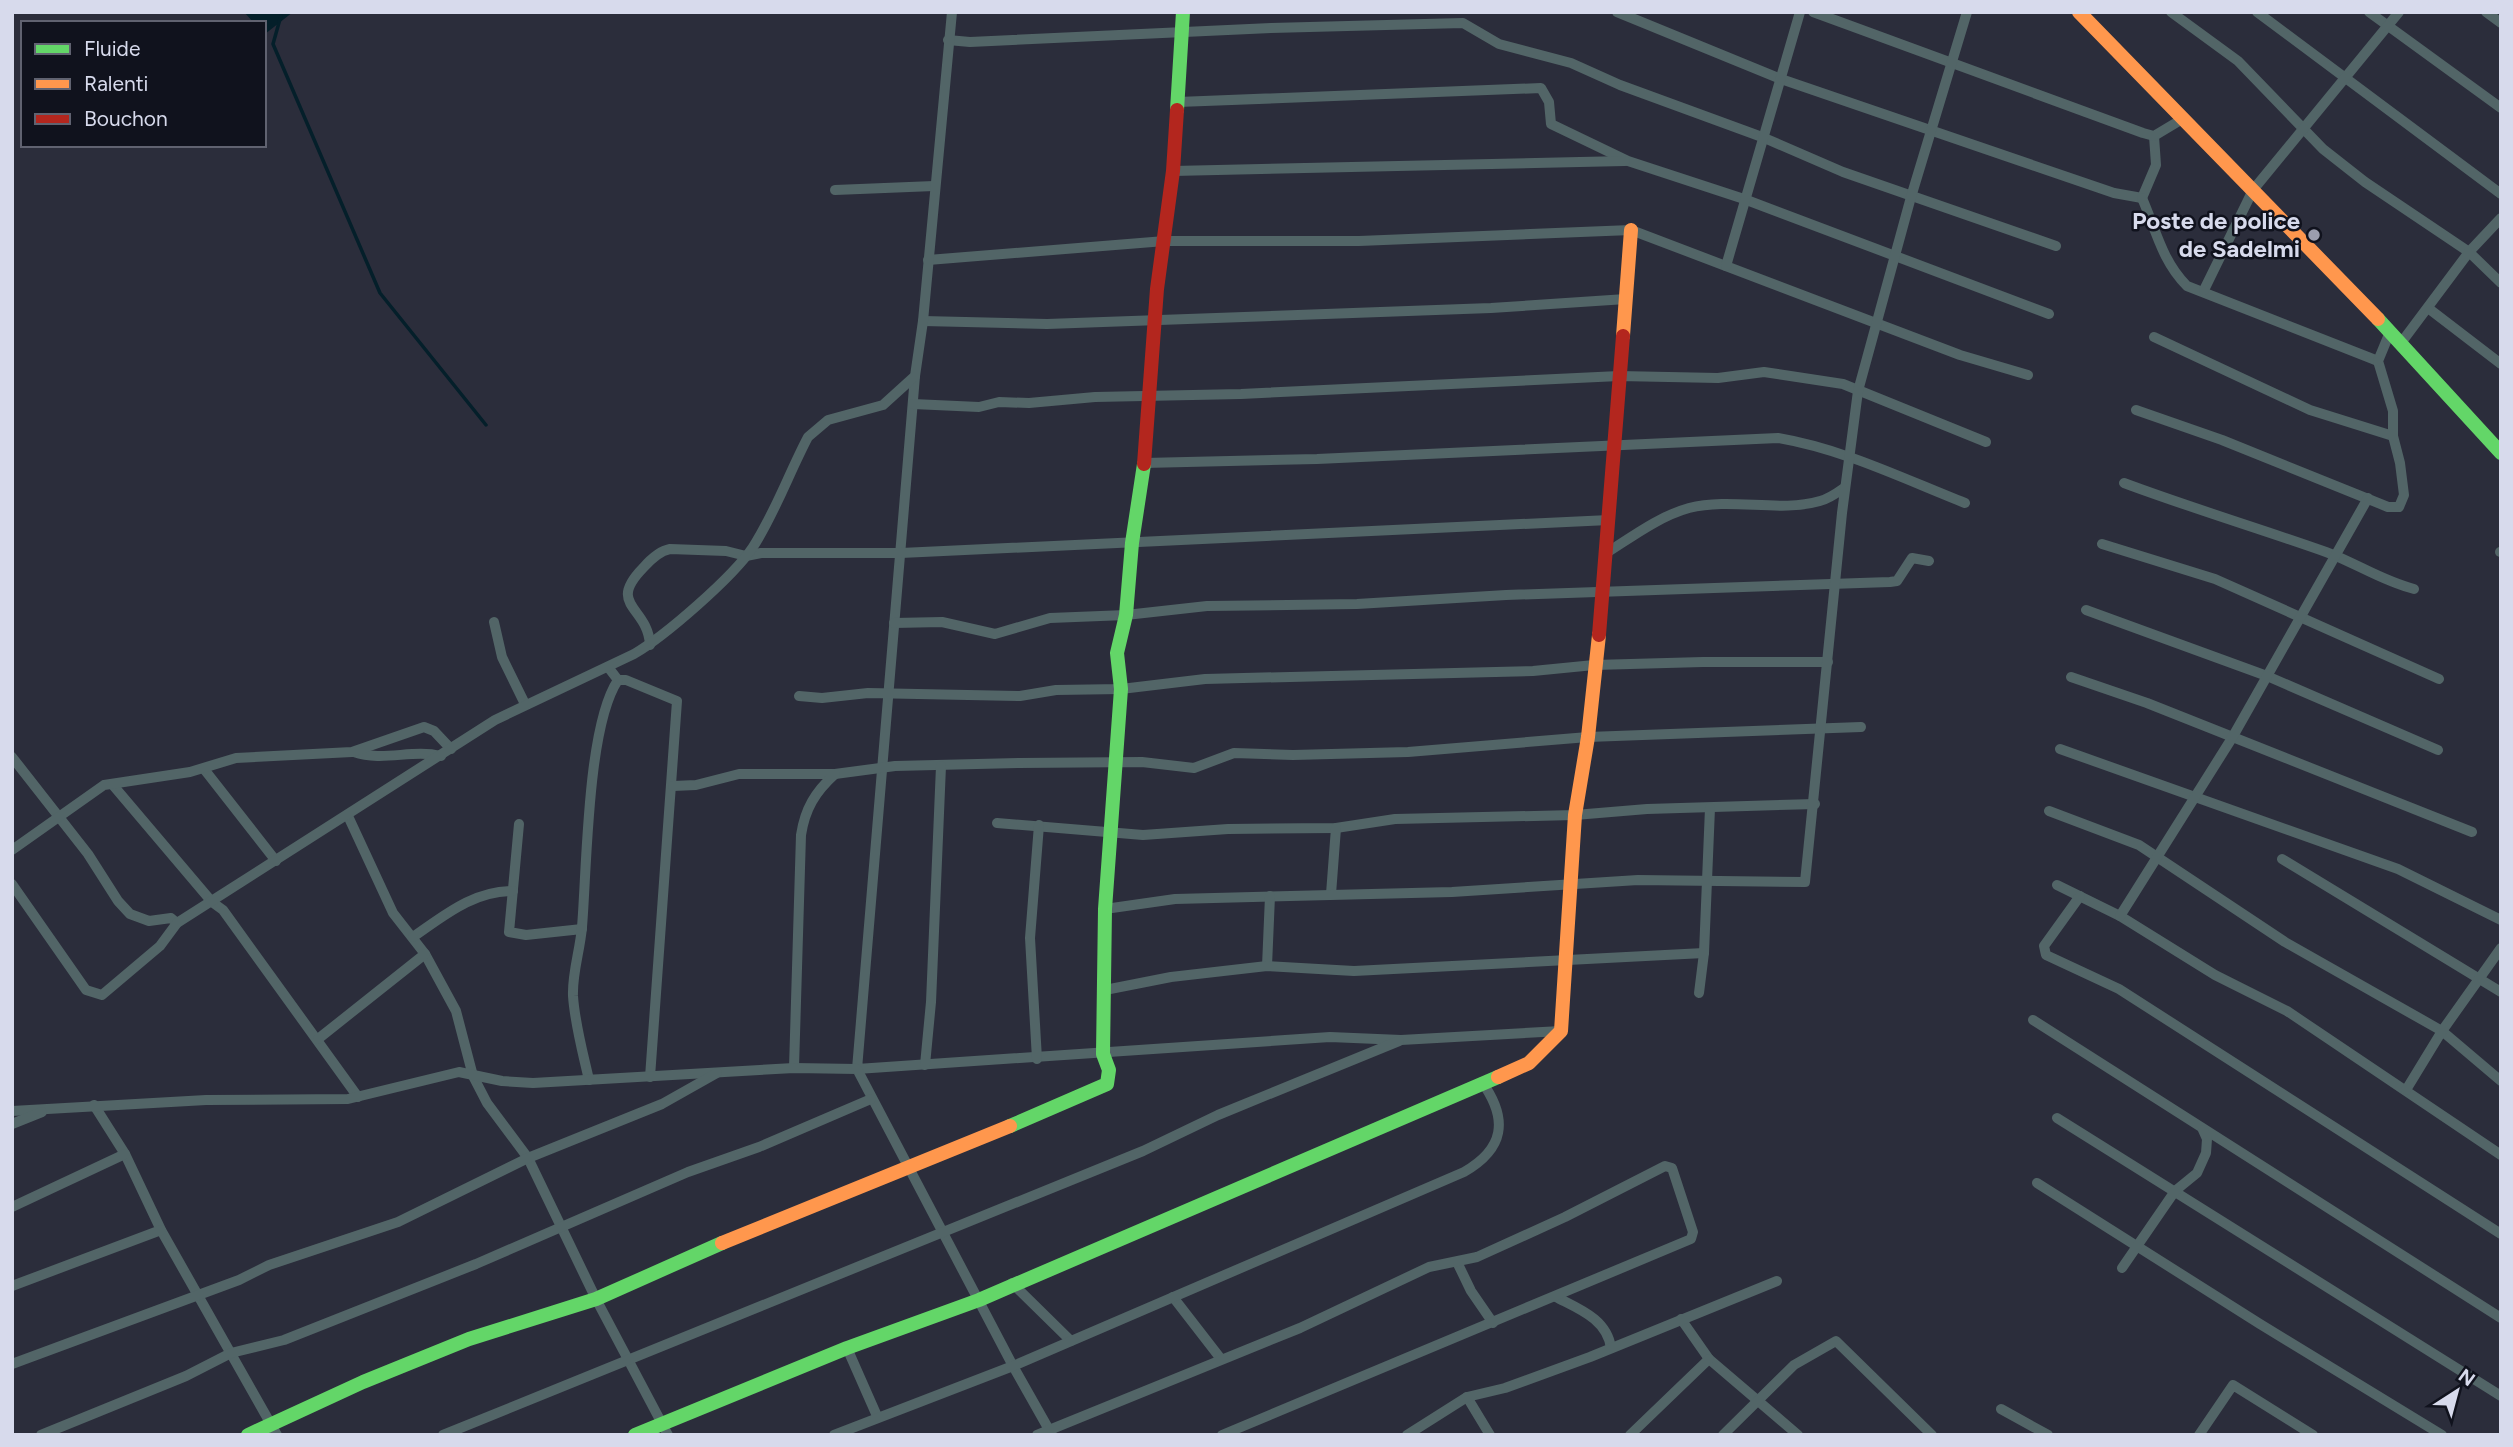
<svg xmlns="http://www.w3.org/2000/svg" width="2513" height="1447" font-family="Figtree,sans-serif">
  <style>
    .water { fill: #041f2a }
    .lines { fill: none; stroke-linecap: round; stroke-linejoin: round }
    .stream { stroke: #041f2a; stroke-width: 3.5 }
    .street { stroke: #526567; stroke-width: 10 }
    .fast { stroke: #63d668; stroke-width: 14 }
    .slow { stroke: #ff974d; stroke-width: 14 }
    .jam { stroke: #b3261e; stroke-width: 14 }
    .poi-dot { fill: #9b9dae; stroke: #10121d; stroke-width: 2.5 }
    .labels { text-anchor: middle; stroke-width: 5; stroke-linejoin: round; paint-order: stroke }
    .poi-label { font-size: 24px; font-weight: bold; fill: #d7daec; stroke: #10121d; text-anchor: end }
  </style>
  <rect width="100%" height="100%" fill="#2b2d3b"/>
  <path class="water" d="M244 12H293L265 34 264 23H254Z"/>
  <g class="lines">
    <path class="stream" d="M282 12 273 44 380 293 486 425"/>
    <g class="street">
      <path d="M1617 12 1781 79 2114 193 2142 198 2156 165 2154 136"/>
      <path d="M1813 12 2143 133 2154 136 2184 118"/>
      <path d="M2171 12 2238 61 2323 149 2365 182 2469 252 2501 283"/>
      <path d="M2257 12 2501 194"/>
      <path d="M2369 12 2501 108"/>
      <path d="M2486 12 2501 23"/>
      <path d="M948 40 970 42 1271 28 1463 23 1499 44 1571 63 1620 85 1762 137 1843 172 2056 246"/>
      <path d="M1178 102 1541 88 1549 102 1551 124 1628 161 1744 199 2049 314"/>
      <path d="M1173 171 1625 161"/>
      <path d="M835 190 934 186"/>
      <path d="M2142 198C2156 230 2162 261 2187 286L2378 361"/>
      <path d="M928 260 1165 241H1359L1631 230 1960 355 2028 375"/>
      <path d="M1726 266 1800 12"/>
      <path d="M2204 290 2253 190 2399 12"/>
      <path d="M2428 308 2501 364"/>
      <path d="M923 321 1047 324 1491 308 1626 299"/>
      <path d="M2154 337 2310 410 2393 436"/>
      <path d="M2401 343 2469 252 2501 218"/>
      <path d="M915 376 857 1069 1330 1037 1401 1040 1561 1031"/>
      <path d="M913 404 979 407 999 402 1029 403 1095 397 1241 394 1619 376 1718 378 1764 372 1843 384 1986 442"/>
      <path d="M2136 410 2222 440 2388 507H2399L2404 495 2400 463 2393 436V411L2378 361 2390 332"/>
      <path d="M1144 463 1317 459 1778 438C1843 449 1904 479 1965 503"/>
      <path d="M2124 483C2191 508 2258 528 2326 552 2356 563 2382 581 2414 589"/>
      <path d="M2102 544 2215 579 2439 679"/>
      <path d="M1608 552C1633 536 1660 516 1689 508 1732 497 1779 513 1820 501 1828 499 1837 493 1844 488"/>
      <path d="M2500 552H2501"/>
      <path d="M2086 610 2267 676 2438 750"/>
      <path d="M494 622 502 657 525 704"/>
      <path d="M894 623 942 622 995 634 1050 618 1126 615 1207 606 1357 604 1506 595 1890 582 1897 581 1912 558 1929 561"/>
      <path d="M650 645C648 606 606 606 643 568 650 560 659 551 670 549L726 551 746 556 761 553H901L1609 520"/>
      <path d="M608 667 618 680H626L677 701 650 1077"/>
      <path d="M2071 677 2147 703 2472 832"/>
      <path d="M799 696 822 698 868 693 1020 696 1056 690 1121 689 1205 679 1533 671 1594 665 1703 662H1828"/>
      <path d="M2060 749 2398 869 2501 920"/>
      <path d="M354 752C383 762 412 749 441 756"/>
      <path d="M12 757 88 854 118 901 130 914 149 921 171 918 177 923"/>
      <path d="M204 769 276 861"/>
      <path d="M112 784 212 902 223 910 358 1097"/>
      <path d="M673 786 696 785 739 774H835L895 766 1019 763 1142 762 1194 768 1234 753 1293 755 1408 752 1588 737 1861 727"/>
      <path d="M2049 811 2139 845 2285 942 2442 1031 2501 1081"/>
      <path d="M348 816 393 913 425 954 456 1011 473 1076 487 1103 528 1158 596 1299 668 1435"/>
      <path d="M997 823 1143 835 1228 829 1336 828 1395 819 1575 815 1647 809 1815 804"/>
      <path d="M519 824 509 932 526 935 582 929"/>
      <path d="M12 850 104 785 190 772 236 758 352 752 424 727 434 731 451 749"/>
      <path d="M2282 859 2501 992"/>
      <path d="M12 884 86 990 102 995 160 946 177 923 495 720 634 654C665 636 733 577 753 547 775 513 789 473 808 437L828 420 883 405 915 376 923 321 952 12"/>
      <path d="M2057 885 2120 916 2215 975 2287 1011 2501 1155"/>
      <path d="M1331 894 1336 828"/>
      <path d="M2080 896 2044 946 2046 955 2119 989 2501 1234"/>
      <path d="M1105 909 1175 899 1452 892 1638 880 1805 882 1842 513 1858 391 1911 197 1967 12"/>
      <path d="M2120 916 2232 738 2368 498"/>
      <path d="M413 937C445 915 473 891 513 891"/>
      <path d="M1267 966 1270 896"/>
      <path d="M1105 990 1171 977 1267 966 1354 971 1704 953"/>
      <path d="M1699 993 1704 953 1710 808"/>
      <path d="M2033 1020 2501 1318"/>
      <path d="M318 1039 425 954"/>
      <path d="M1037 1059 1030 938 1039 825"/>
      <path d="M925 1065 931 1002 941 766"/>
      <path d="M794 1068 801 835C805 809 815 792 835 774"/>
      <path d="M589 1080C583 1053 575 1025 573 996 572 973 580 951 582 927 587 868 587 726 618 680"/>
      <path d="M2406 1090 2442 1031 2501 948"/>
      <path d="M94 1105 125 1154 161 1230 277 1435"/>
      <path d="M12 1111 206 1100 348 1099 459 1072 502 1081 533 1083 794 1068 857 1069 1013 1366 1052 1435"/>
      <path d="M2057 1118 2501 1396"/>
      <path d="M12 1124 42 1112"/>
      <path d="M2037 1183 2260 1324 2442 1435"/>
      <path d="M12 1207 125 1154"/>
      <path d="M1457 1262 1471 1291 1493 1323"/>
      <path d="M2122 1268 2175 1191 2197 1173 2206 1153 2207 1139 2203 1130"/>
      <path d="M1012 1283 1071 1341"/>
      <path d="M12 1286 161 1230"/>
      <path d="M1173 1297 1221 1359"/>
      <path d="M1556 1297C1579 1309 1607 1319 1611 1348"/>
      <path d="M1681 1319 1709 1359 1798 1435"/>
      <path d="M847 1348 877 1416"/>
      <path d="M12 1364 239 1280 269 1265 398 1222 528 1158 662 1104 717 1073"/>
      <path d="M1467 1397 1490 1435"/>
      <path d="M2001 1409 2048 1435"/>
      <path d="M41 1435 186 1376 231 1353 284 1340 476 1264 688 1172 759 1147 871 1099"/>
      <path d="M443 1435 1143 1151 1218 1115 1399 1041"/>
      <path d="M834 1435 1013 1366 1464 1172C1504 1149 1509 1120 1482 1082"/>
      <path d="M1037 1435 1300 1328 1429 1267 1477 1257 1565 1217 1665 1166 1672 1168 1693 1232 1691 1239 1222 1435"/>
      <path d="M1407 1435 1467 1397 1505 1388 1590 1357 1777 1281"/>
      <path d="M1630 1435 1709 1359"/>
      <path d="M1723 1435 1794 1365 1836 1341 1932 1435"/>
      <path d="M2199 1435 2233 1385 2313 1435"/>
    </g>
    <g class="fast">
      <path d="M1177 110 1183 12"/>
      <path d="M2378 319 2501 453"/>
      <path d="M1010 1126 1107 1084 1109 1070 1103 1054 1105 909 1121 689 1117 653 1126 615 1132 543 1144 464"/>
      <path d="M248 1435 363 1382 469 1339 596 1299 722 1243"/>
      <path d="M635 1435 847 1348 979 1300 1498 1077"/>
    </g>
    <g class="slow">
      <path d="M2079 12 2378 319"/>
      <path d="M1623 336 1631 230"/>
      <path d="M1498 1077 1529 1063 1561 1031 1575 815 1588 737 1599 635"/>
      <path d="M722 1243 1010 1126"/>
    </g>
    <g class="jam">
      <path d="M1144 464 1157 289 1173 171 1177 110"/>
      <path d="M1599 635 1623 336"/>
    </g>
  </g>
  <circle class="poi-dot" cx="2314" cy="235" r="7"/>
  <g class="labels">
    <g class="poi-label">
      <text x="2300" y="229">Poste de police<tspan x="2300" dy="28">de Sadelmi</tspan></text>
    </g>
  </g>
  <rect width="2513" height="1447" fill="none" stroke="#d7daec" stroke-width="28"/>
  <rect x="21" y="21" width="245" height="126" fill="#10121d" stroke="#606270" stroke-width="2"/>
  <rect x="35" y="44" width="35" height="10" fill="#63d668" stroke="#606270" stroke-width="2"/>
  <text x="84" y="56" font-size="21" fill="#d7daec">Fluide</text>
  <rect x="35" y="79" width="35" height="10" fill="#ff974d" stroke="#606270" stroke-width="2"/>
  <text x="84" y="91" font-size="21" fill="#d7daec">Ralenti</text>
  <rect x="35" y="114" width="35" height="10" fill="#b3261e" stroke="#606270" stroke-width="2"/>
  <text x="84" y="126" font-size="21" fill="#d7daec">Bouchon</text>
  <g transform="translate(2457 1391) rotate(36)" stroke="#10121d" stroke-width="5" paint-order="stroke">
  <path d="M0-5L12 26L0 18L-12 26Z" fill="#d7daec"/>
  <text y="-10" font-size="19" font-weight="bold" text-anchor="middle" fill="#d7daec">N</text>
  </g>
</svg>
